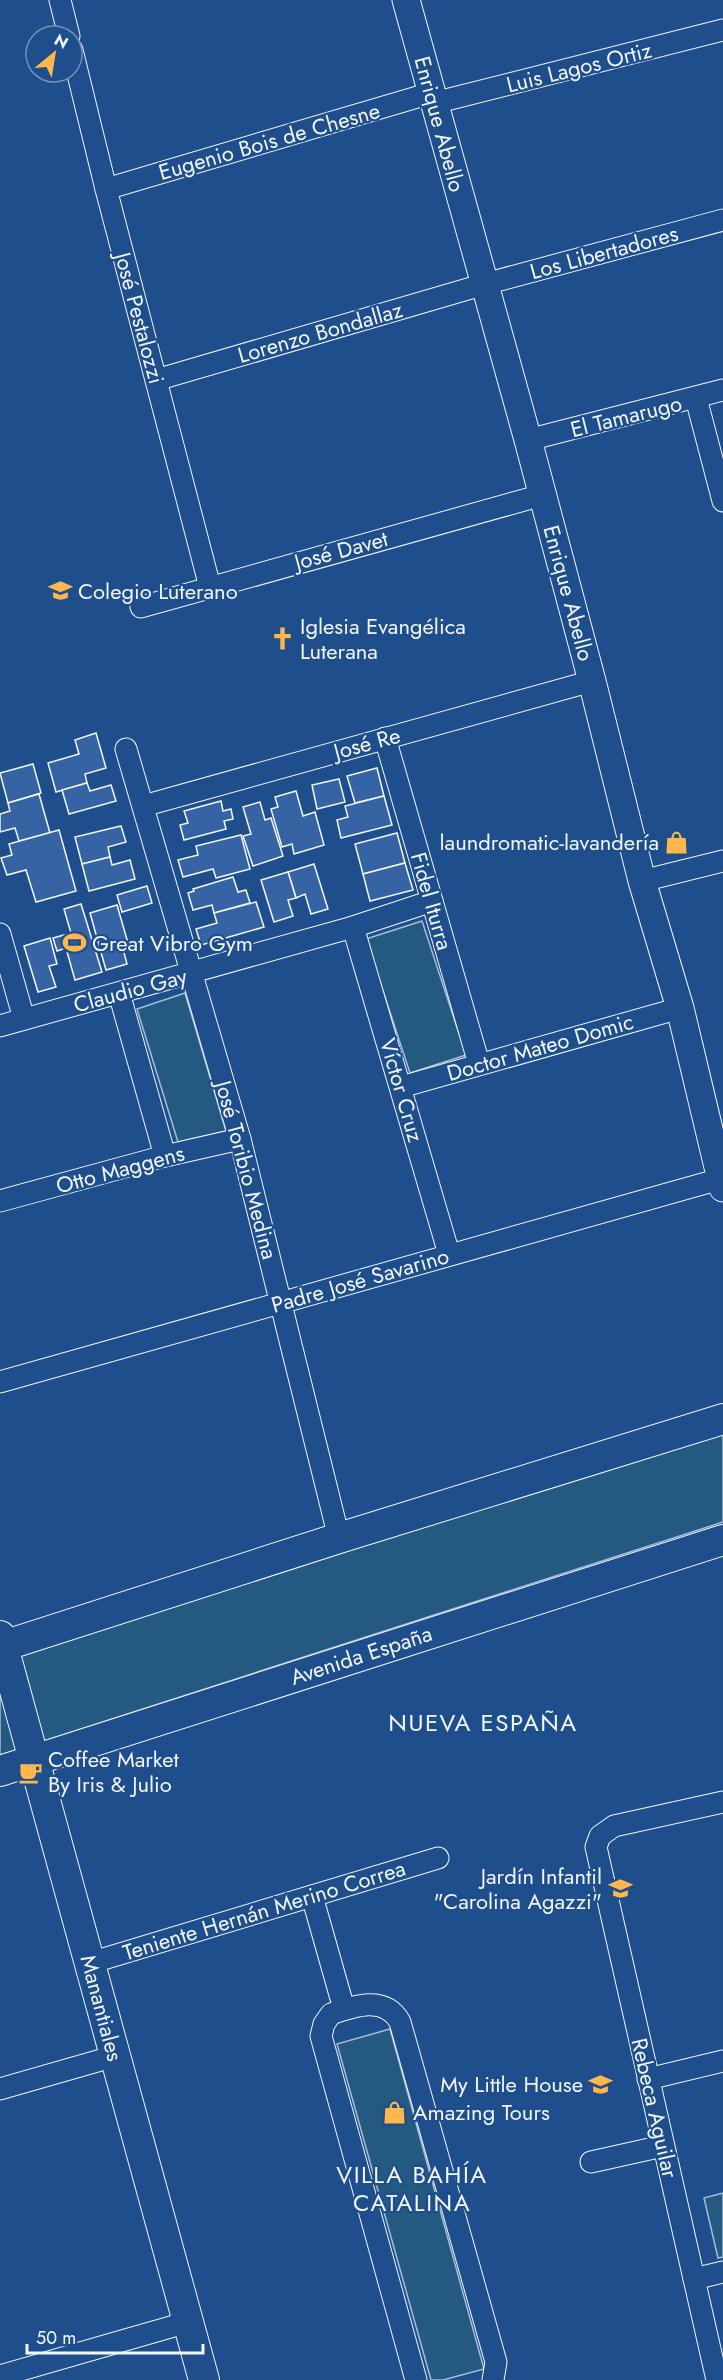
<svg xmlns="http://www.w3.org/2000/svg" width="723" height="2380" font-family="Jost,sans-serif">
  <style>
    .green { fill: #245a82; stroke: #a8bbd7; stroke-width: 1.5 }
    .building { fill: #3563a3; stroke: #f2f6ff; stroke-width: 1.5 }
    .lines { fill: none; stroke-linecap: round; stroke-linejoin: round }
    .minor-casing { stroke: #f2f6ff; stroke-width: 23 }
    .tertiary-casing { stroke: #f2f6ff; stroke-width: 29 }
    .secondary-casing { stroke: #f2f6ff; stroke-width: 32 }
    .minor { stroke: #1f4e8c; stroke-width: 21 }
    .tertiary { stroke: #1f4e8c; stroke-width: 27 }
    .secondary { stroke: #1f4e8c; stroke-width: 30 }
    .labels { text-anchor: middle; stroke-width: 4.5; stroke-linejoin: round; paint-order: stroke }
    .street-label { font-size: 22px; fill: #f2f6ff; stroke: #1f4e8c }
    .poi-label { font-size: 22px; fill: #f2f6ff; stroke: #1f4e8c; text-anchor: start }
    .neighbourhood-label { font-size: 24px; letter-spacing: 1.5px; fill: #f2f6ff; stroke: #1f4e8c }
  </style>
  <rect width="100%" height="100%" fill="#1f4e8c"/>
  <g class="green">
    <path d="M422 921 466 1055 410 1073 366 939Z"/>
    <path d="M185 993 226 1131 178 1142 137 1009Z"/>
    <path d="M723 1431V1522L0 1755V1662Z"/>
    <path d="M390 2029 484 2369 443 2380H431L337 2044Z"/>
    <path d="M723 2193V2257L718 2258 704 2198Z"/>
  </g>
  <g class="building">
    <path d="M96 733 106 768 85 774 87 783 56 792 48 763 79 754 75 740Z"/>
    <path d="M33 764 41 793 8 803 0 773Z"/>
    <path d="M377 768 384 796 355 803 347 776Z"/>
    <path d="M339 779 345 802 317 809 312 785Z"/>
    <path d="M87 783 90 791 111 785 116 801 69 814 62 790Z"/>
    <path d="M296 791 303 816 315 812 324 845 294 854 292 844 282 847 271 809 278 807 275 797Z"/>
    <path d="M39 794 50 833 19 841 15 828 0 832V814L10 811 8 803Z"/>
    <path d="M384 796 392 825 341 838 337 820 348 817 345 806Z"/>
    <path d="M221 801 223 811 231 809 233 819 224 821 226 829 184 840 180 825 188 823 184 811Z"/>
    <path d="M260 802 265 820 271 818 283 856 253 866 243 836 251 834 243 807Z"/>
    <path d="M121 826 126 842 108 847 110 857 82 864 75 837Z"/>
    <path d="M59 830 76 891 36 902 26 870 7 875 1 858 12 855 9 844Z"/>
    <path d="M397 833 405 863 363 874 355 844Z"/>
    <path d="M241 835 250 869 216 878 213 869 183 877 178 860 198 855 196 846Z"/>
    <path d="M110 857 112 865 130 860 135 879 89 891 82 864Z"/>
    <path d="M405 863 413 890 370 901 363 874Z"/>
    <path d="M314 864 328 909 311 914 305 894 296 898 288 872Z"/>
    <path d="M288 872 296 898 288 900 293 916 274 922 261 880Z"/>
    <path d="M233 877 238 892 246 890 250 903 214 913 212 905 193 910 188 893 194 891 193 889Z"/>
    <path d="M147 886 152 903 122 912 117 895Z"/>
    <path d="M256 902 264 927 201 945 196 929 217 923 214 913Z"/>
    <path d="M81 904 102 972 75 980 66 948 57 951 53 938 71 933 64 909Z"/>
    <path d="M117 905 128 943 122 945 127 964 106 970 90 913Z"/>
    <path d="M50 938 57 964 49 966 56 987 38 992 24 946Z"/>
  </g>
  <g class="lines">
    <defs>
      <g id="minor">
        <path d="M60 0 69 36"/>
        <path d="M72 50 106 189 210 587"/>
        <path d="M434 103 723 30"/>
        <path d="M106 189 431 93"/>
        <path d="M156 380 485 284 723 220"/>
        <path d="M696 398 723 501"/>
        <path d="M528 440 723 390"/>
        <path d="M141 607 542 495"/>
        <path d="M385 738 479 1064"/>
        <path d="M126 749 240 1139 339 1538"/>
        <path d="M143 806 592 681"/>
        <path d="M642 881 723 861"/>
        <path d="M353 927 449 1254"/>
        <path d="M0 934 24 1019"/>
        <path d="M119 993 165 1156"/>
        <path d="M0 1026 353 927 432 901"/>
        <path d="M401 1087 680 1008"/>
        <path d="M0 1201 165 1156 240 1139"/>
        <path d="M0 1382 720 1179"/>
        <path d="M312 1896 344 2009"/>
        <path d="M90 1963 438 1858"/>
        <path d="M648 2079 723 2061"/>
        <path d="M0 2089 115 2056"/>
        <path d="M591 2162 663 2146"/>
        <path d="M694 2279 723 2272"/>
        <path d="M0 2376 188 2322"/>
        <path d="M416 2380 321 2036 324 2024 331 2014C354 2006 385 1995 400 2022L496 2362 493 2380"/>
        <path d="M717 2380 596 1847 600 1836 614 1826 723 1802"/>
      </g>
      <path id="tertiary" d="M406 0 528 440 592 681 642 881 680 1008 723 1188"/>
      <g id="secondary">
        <path d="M0 1636 204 2380"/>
        <path d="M0 1647 339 1538 723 1419"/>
        <path d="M0 1771 723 1540"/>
      </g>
    </defs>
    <use href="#minor" class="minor-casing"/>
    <use href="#tertiary" class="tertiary-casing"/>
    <use href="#secondary" class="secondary-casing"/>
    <use href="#minor" class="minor"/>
    <use href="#tertiary" class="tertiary"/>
    <use href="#secondary" class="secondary"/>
  </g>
  <defs>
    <symbol id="school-bare" viewBox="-9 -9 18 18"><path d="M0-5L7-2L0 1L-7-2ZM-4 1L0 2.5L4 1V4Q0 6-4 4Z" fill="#ffb74d" stroke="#1f4e8c" stroke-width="2.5" paint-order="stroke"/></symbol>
    <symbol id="church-bare" viewBox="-9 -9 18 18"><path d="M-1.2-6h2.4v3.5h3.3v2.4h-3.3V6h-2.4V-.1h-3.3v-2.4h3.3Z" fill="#ffb74d" stroke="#1f4e8c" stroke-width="2.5" paint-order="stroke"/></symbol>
    <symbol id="shop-bare" viewBox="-9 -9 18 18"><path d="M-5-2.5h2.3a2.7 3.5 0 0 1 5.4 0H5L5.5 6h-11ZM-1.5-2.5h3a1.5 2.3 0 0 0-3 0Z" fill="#ffb74d" stroke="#1f4e8c" stroke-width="2.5" paint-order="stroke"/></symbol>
    <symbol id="stadium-bare" viewBox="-9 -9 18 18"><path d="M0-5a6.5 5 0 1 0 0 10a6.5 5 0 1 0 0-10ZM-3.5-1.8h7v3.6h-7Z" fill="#ffb74d" stroke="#1f4e8c" stroke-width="2.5" paint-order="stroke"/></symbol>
    <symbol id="cafe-bare" viewBox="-9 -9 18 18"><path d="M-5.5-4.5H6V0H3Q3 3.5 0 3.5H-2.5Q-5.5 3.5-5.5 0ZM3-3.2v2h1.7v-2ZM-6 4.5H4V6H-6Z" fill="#ffb74d" stroke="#1f4e8c" stroke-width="2.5" paint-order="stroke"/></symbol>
  </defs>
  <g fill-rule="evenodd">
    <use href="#school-bare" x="44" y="574" width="33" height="33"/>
    <use href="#church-bare" x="266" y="622" width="33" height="33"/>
    <use href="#shop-bare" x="660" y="826" width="33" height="33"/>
    <use href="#stadium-bare" x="58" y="926" width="33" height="33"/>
    <use href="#cafe-bare" x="14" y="1756" width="33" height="33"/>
    <use href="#school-bare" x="604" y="1872" width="33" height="33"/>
    <use href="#school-bare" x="584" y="2068" width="33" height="33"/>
    <use href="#shop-bare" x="378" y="2096" width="33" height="33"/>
  </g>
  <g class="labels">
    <g class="street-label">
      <text transform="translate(579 67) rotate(-14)" y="8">Luis Lagos Ortiz</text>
      <text transform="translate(440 124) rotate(75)" y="8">Enrique Abello</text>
      <text transform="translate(269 141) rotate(-16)" y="8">Eugenio Bois de Chesne</text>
      <text transform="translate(604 252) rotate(-15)" y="8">Los Libertadores</text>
      <text transform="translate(140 318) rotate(75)" y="8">José Pestalozzi</text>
      <text transform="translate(320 332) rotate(-16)" y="8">Lorenzo Bondallaz</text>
      <text transform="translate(626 416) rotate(-14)" y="8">El Tamarugo</text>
      <text transform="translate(341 550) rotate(-15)" y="8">José Davet</text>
      <text transform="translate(569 593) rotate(75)" y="8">Enrique Abello</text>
      <text transform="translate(367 743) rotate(-15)" y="8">José Re</text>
      <text transform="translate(432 901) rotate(74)" y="8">Fidel Iturra</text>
      <text transform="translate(130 990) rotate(-15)" y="8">Claudio Gay</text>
      <text transform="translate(540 1047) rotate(-16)" y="8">Doctor Mateo Domic</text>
      <text transform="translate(402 1090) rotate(74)" y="8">Víctor Cruz</text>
      <text transform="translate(120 1169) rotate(-15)" y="8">Otto Maggens</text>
      <text transform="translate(247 1170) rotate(75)" y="8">José Toribio Medina</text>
      <text transform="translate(360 1280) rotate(-16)" y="8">Padre José Savarino</text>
      <text transform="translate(361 1655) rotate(-18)" y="8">Avenida España</text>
      <text transform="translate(264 1910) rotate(-17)" y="8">Teniente Hernán Merino Correa</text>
      <text transform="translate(102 2008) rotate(75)" y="8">Manantiales</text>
      <text transform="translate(655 2108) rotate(77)" y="8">Rebeca Aguilar</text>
    </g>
    <g class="poi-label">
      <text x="78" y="599">Colegio Luterano</text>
      <text x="300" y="634">Iglesia Evangélica<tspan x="300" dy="25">Luterana</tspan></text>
      <text x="659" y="850" text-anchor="end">laundromatic-lavandería</text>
      <text x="92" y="951">Great Vibro Gym</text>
      <text x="48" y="1767">Coffee Market<tspan x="48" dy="25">By Iris &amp; Julio</tspan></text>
      <text x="602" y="1884" text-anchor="end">Jardín Infantil<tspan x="602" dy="25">"Carolina Agazzi"</tspan></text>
      <text x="583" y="2092" text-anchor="end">My Little House</text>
      <text x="413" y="2120">Amazing Tours</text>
    </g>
    <g class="neighbourhood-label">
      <text x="483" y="1731">NUEVA ESPAÑA</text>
      <text x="412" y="2183">VILLA BAHÍA<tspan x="412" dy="28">CATALINA</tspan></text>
    </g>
  </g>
  <g transform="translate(54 54) rotate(30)"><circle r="28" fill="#1f4e8c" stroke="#7391ba" stroke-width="1.5"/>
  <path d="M0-4.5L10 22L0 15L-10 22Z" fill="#ffb74d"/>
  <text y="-9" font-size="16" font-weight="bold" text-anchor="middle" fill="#f2f6ff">N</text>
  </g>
  <path d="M27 2344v9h176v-9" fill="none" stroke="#f2f6ff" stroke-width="3"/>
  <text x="36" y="2344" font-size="18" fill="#f2f6ff" stroke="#1f4e8c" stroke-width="4.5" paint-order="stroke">50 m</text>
</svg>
